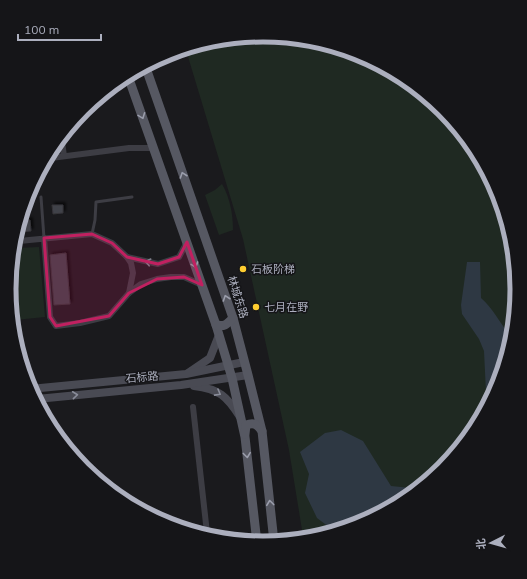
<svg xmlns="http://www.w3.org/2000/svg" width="527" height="579" font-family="Mulish,'Noto Sans SC',sans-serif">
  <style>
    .green { fill: #1f2922 }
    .water { fill: #2e3843 }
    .building { fill: #414248; stroke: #353439; filter: url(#shadow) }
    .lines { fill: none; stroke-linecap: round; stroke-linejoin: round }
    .lane { stroke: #3d3d44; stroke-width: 3 }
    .street { stroke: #3d3d44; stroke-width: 6 }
    .secondary { stroke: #494a53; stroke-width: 8 }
    .primary { stroke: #565862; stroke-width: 9 }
    .oneway { stroke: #9b9eac }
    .oneway2 { stroke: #80818d }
    .oneway3 { stroke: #898c99 }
    .marked { fill: #c12060; fill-opacity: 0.2; stroke: #c12060; stroke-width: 3; stroke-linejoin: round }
    .poi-dot { fill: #ffcd30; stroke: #151518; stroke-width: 1.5 }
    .labels { text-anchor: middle; stroke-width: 3; stroke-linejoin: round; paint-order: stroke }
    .poi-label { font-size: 11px; fill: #acafbe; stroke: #151518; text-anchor: start }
    .street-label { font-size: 11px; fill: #acafbe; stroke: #151518 }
    .rim { fill: none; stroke: #acafbe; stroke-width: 5 }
  </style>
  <defs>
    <filter id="shadow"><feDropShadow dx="2.5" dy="-2.5" stdDeviation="1" flood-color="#0009"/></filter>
  </defs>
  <rect width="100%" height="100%" fill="#1a1a1d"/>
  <g class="green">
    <path d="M264 35 361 54 444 110 499 192 518 290 499 387 443 470 361 525 303 536 289 450 243 239 186 50Z"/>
    <path d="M222 184C230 198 233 214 233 230L219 235 205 195 215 190Z"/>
    <path d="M39 247 45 317 15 320 9 289 17 248Z"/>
  </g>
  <g class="water">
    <path d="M467 262H480L481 298C492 307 500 323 509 334L499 387 496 391 486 392 484 351 479 339 462 314 461 305Z"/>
    <path d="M341 430 363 441 391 486 411 488 407 494 361 525 330 531 329 527 317 518 305 493 309 474 300 452 325 433Z"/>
  </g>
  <g class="building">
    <path d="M52 205H63V213L53 214Z"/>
    <path d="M30 220 31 231 21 232 23 221Z"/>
    <path d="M66 253 70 304 54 305 50 255Z"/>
  </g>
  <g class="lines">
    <g class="lane">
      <path d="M41 197 44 238"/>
      <path d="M92 234 95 220 96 202 132 197"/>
      <path d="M433 477 458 448"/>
    </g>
    <g class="street">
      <path d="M62 142 64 156"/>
      <path d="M51 158 129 148H154"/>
      <path d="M19 241 92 234 112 243 127 257 131 263 133 273 129 293 109 316 80 323 56 326 50 317 44 238"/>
      <path d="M127 257 158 264 179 257 187 242"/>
      <path d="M129 293 141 284 157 279 171 277H184L202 285"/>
      <path d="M193 407 207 533"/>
    </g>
    <g class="secondary">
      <path d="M188 373 210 358 219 335"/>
      <path d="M194 386C219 389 227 396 240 417"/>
      <path d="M30 389 186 374 244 362"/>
      <path d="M37 399 181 385 248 375"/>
    </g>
    <g class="primary">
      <path d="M146 68 233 318 248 375 262 431 274 542"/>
      <path d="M129 79 216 325 232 378 245 437 257 543"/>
      <path d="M216 325C225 327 227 324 233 318"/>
      <path d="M245 434 246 425C254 422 257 424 262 431"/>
    </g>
  </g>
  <defs><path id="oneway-chevron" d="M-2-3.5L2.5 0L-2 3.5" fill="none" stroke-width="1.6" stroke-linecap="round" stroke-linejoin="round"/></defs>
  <g class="oneway">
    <use href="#oneway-chevron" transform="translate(142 116) rotate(69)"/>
    <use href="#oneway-chevron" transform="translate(183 175) rotate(-109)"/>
    <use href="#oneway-chevron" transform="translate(195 265) rotate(70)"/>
    <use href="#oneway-chevron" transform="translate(226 298) rotate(-109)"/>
    <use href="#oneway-chevron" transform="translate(247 455) rotate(83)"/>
    <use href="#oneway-chevron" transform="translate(270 503) rotate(-97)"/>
  </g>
  <use class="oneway2" href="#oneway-chevron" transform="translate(148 262) rotate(-167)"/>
  <g class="oneway3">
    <use href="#oneway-chevron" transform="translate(218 393) rotate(29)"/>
    <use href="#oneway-chevron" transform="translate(75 395) rotate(-6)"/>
  </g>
  <path class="marked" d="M92 234 112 243 127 257 158 264 179 257 187 242 202 285 184 277 157 279 129 293 109 316 56 326 50 317 44 238Z"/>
  <g class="poi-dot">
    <circle cx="243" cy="269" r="4"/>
    <circle cx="256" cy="307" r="4"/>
  </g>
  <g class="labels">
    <g class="poi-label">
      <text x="251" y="273">石板阶梯</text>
      <text x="264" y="311">七月在野</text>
    </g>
    <g class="street-label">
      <text transform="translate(238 297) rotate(72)" y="4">林城东路</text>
      <text transform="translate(142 377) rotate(-5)" y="4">石标路</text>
    </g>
  </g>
  <path d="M0 0H527V579H0ZM16 289a247 247 0 1 1 494 0a247 247 0 1 1-494 0Z" fill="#151518" fill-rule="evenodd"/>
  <path class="rim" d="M16 289a247 247 0 1 1 494 0a247 247 0 1 1-494 0Z"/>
  <g transform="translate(491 543) rotate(264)" stroke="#151518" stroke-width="3" paint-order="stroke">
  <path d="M0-3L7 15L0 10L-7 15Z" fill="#acafbe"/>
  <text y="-6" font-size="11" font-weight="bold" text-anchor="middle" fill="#acafbe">北</text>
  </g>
  <path d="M18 34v6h83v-6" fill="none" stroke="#acafbe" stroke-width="2"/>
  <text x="24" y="34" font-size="12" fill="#acafbe" stroke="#151518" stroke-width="3" paint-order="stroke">100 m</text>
</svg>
